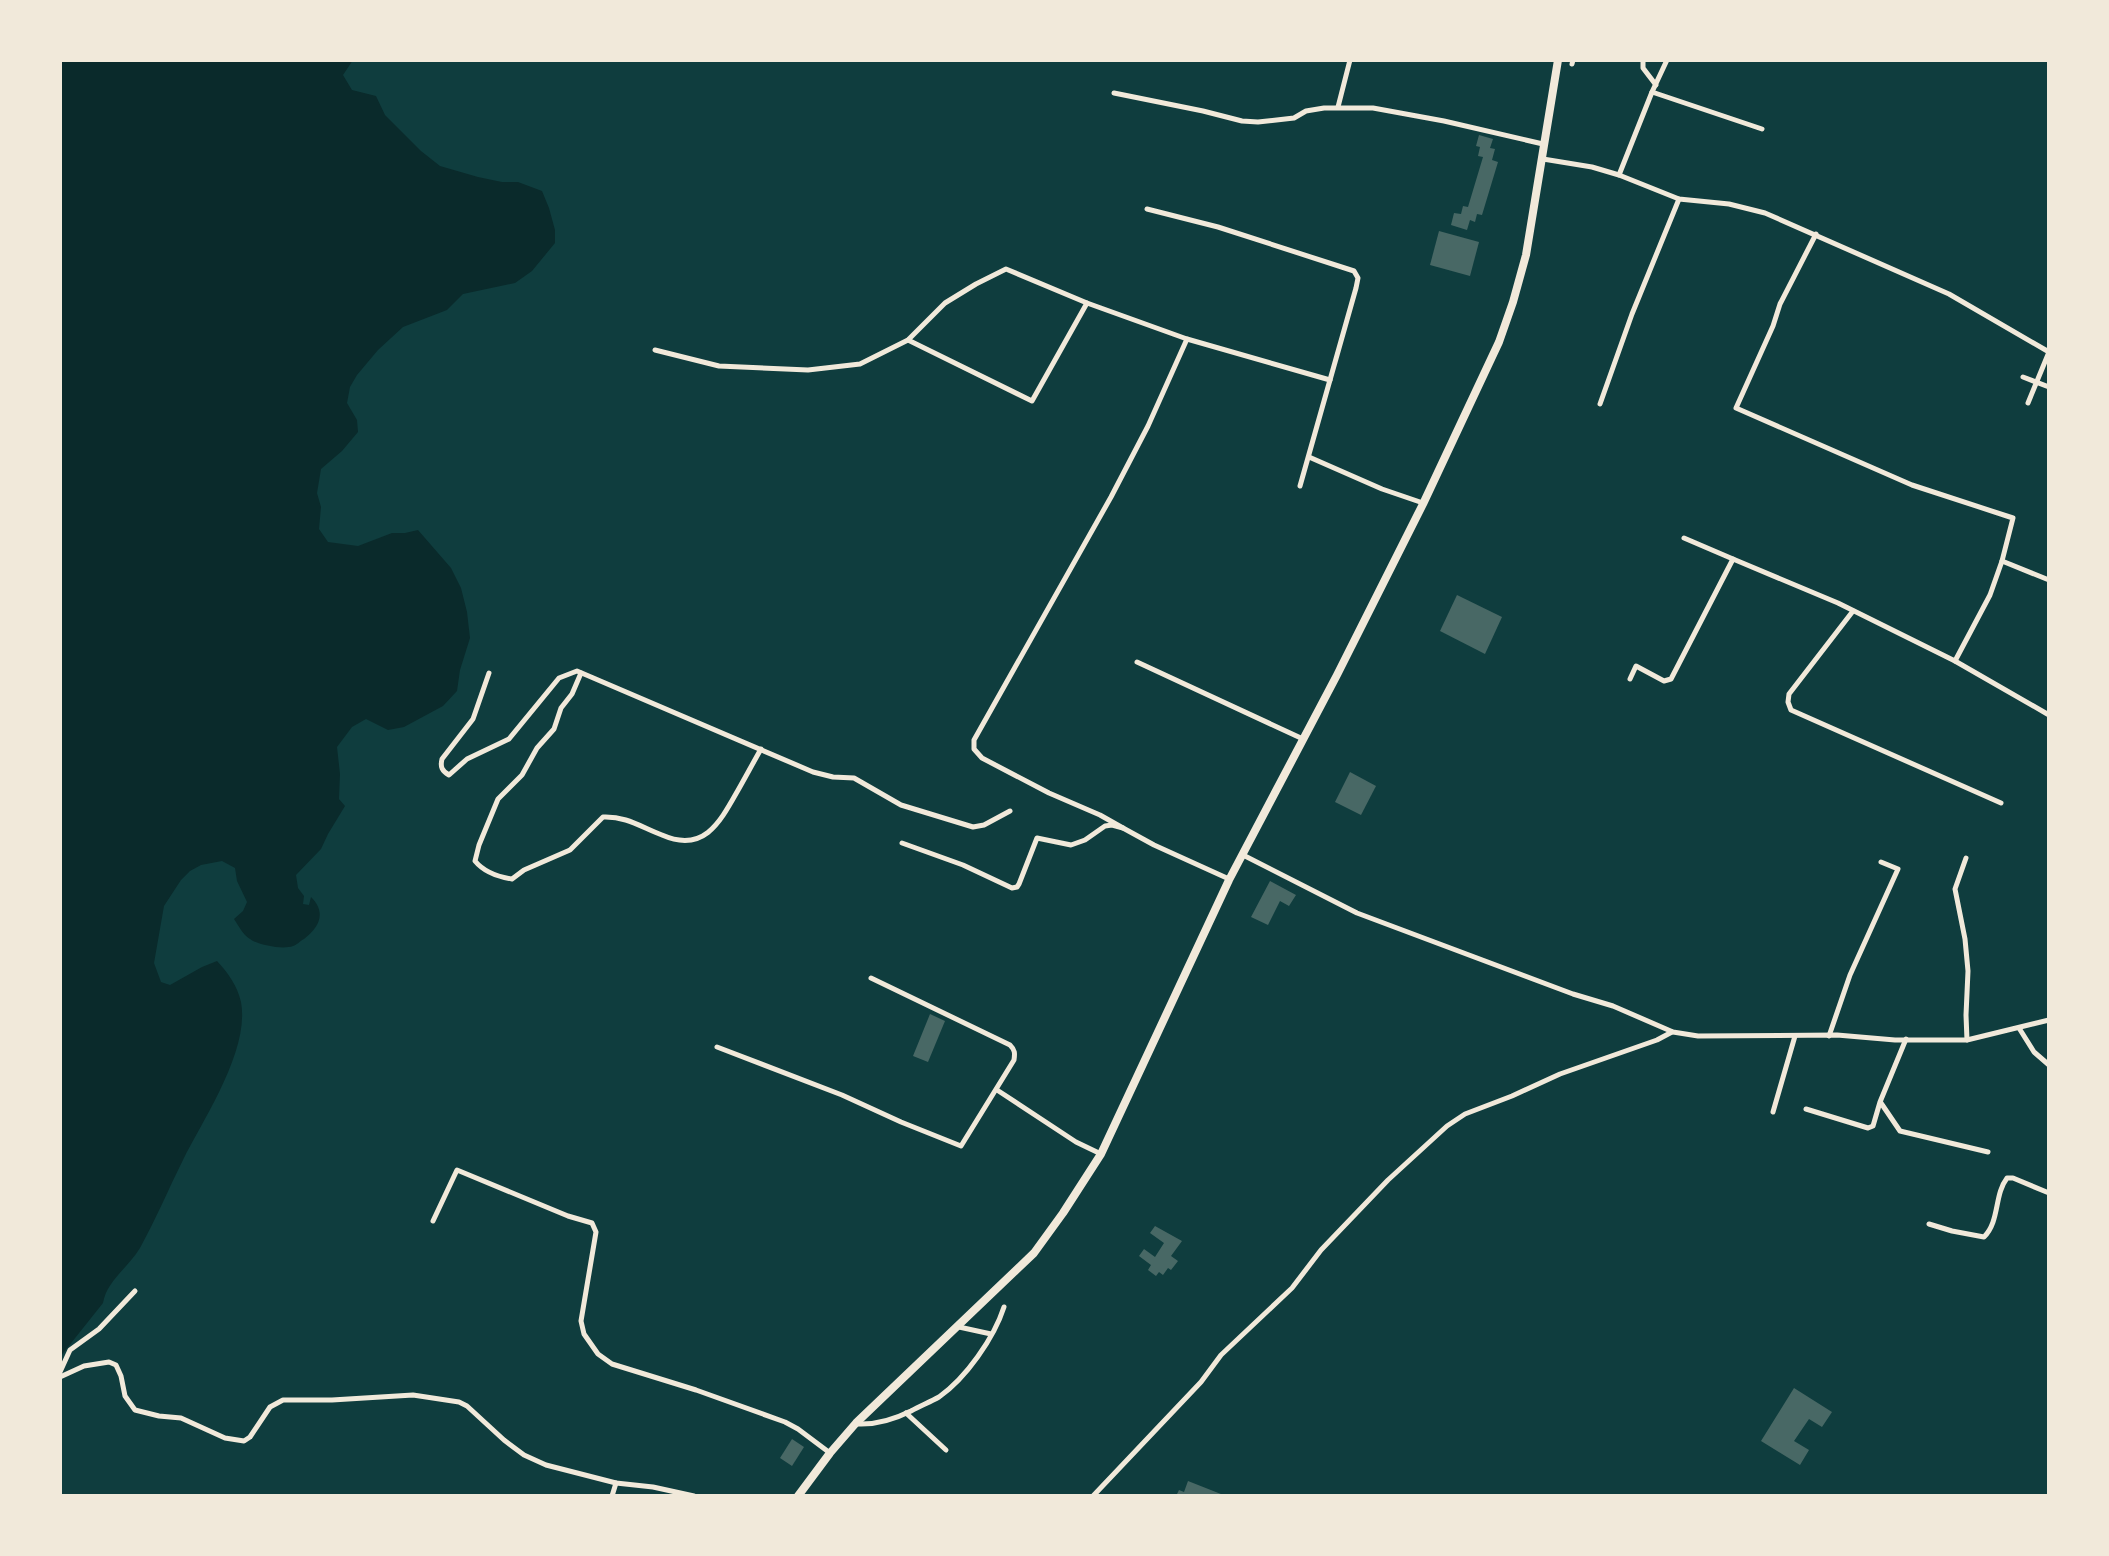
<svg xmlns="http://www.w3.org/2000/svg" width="2109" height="1556" font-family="'Golos Text',sans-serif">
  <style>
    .water { fill: #0a2a2b }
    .building { fill: #486865 }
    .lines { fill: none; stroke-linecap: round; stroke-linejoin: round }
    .minor { stroke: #f1e9da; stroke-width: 5 }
    .primary { stroke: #f1e9da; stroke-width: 8 }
  </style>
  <rect width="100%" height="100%" fill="#0f3d3e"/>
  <path class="water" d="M60 60H353L343 75 352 90 376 96 385 115 421 151 440 166 478 177 502 182H518L542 191 549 208 555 230V243L532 271 515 283 463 294 447 310 403 327 378 350 357 375 350 387 347 403 357 420 358 432 342 451 321 469 317 493 321 507 319 529 328 542 358 546 392 533H405L418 530 451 568 461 588 467 612 470 638 460 670 457 691 443 706 404 727 388 730 366 719 352 727 337 747 340 774 339 799 345 806 328 834 321 849 296 875 298 888 304 896 303 904 309 905 311 897C327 913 319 927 304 939 300 941 297 945 293 946 283 950 258 945 250 939 242 934 239 926 234 919L243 911 247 902 237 881 235 868 222 861 201 865 190 871 181 880 164 906 154 963 161 982 170 985 202 967 217 961C228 973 237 985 241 1002 250 1050 204 1118 183 1160 168 1190 156 1219 140 1248 129 1267 107 1280 103 1303L60 1357Z"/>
  <g class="building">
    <path d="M1479 135 1493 139 1490 148 1495 149 1492 160 1498 162 1482 215 1477 214 1475 222 1470 220 1467 230 1451 225 1454 213 1461 214 1463 206 1468 207 1483 157 1478 156 1480 147 1476 146Z"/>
    <path d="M1439 231 1479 242 1470 276 1430 265Z"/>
    <path d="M1457 595 1502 617 1485 654 1440 631Z"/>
    <path d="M1350 772 1376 786 1361 815 1335 802Z"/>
    <path d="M1270 881 1296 895 1289 906 1280 901 1268 925 1251 917Z"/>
    <path d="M930 1014 945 1021 928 1062 913 1056Z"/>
    <path d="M1155 1226 1182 1241 1171 1256 1178 1261 1171 1270 1168 1268 1163 1275 1159 1272 1156 1276 1148 1270 1151 1265 1139 1256 1144 1249 1155 1257 1164 1243 1150 1233Z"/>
    <path d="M1794 1388 1832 1412 1822 1427 1809 1419 1794 1441 1809 1450 1800 1465 1761 1441Z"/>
    <path d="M792 1439 804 1447 792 1466 780 1458Z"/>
    <path d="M1188 1481 1226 1496H1176L1179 1490 1184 1492Z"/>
  </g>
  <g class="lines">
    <g class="minor">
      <path d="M1643 60V68L1656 85"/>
      <path d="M1572 64 1573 60"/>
      <path d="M1652 92 1762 129"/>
      <path d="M1114 93 1203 111 1242 121 1258 122 1294 118 1306 111 1324 108H1373L1444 121 1543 144"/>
      <path d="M1338 107 1350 60"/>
      <path d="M1543 159 1592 167 1619 175 1679 199 1729 204 1765 213 1949 294 2049 352 2028 403"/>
      <path d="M1619 175 1652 92 1667 60"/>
      <path d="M1147 209 1218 227 1354 271 1358 278 1356 288 1300 486"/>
      <path d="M1816 234 1780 304 1773 326 1736 408 1912 485 2013 518 2002 561 1990 595 1955 661"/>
      <path d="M908 340 1032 401 1087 303"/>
      <path d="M655 350 719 366 808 370 860 364 908 340 945 303 976 284 1006 269 1087 303 1187 339 1330 380"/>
      <path d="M2023 377 2049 387"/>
      <path d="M1600 404 1632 314 1679 199"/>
      <path d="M1309 457 1382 489 1423 503"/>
      <path d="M1684 538 1733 559"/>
      <path d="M2002 561 2049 580"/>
      <path d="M1853 611 1789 694 1788 702 1791 710 2001 803"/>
      <path d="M1137 662 1303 739"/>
      <path d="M489 673 473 719 442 759C440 767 442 771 449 775L467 759 509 739 559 678 577 671 813 772 833 777 854 778 901 805 973 827 984 825 1010 811"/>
      <path d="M581 673 572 694 561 708 554 729 537 748 522 775 498 799 479 845 475 861C484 872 499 877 512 879L524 870 570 850 603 817C626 816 641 827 662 835 703 853 719 824 737 792 745 778 753 763 761 749"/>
      <path d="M1630 679 1636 666 1664 681 1671 679 1733 559 1838 603 1955 661 2049 715"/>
      <path d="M1123 828 1100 815 1049 793 982 758 974 749V740L1111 497 1148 426 1187 339"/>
      <path d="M902 843 963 865 1012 888 1017 887 1019 884 1037 838 1071 845 1085 840 1105 826 1112 825 1123 828 1154 845 1229 879"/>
      <path d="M1243 855 1357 913 1573 994 1613 1006 1673 1032 1698 1036 1837 1035 1895 1040H1967L2049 1020"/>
      <path d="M1966 858 1955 889 1965 939 1968 971 1966 1015 1967 1040"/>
      <path d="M2019 1028 2034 1052 2049 1065"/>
      <path d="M1829 1036 1850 975 1898 869 1881 862"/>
      <path d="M717 1047 842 1095 901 1122 961 1146 1014 1060C1015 1053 1015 1050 1010 1045L871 978"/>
      <path d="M997 1090 1076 1142 1101 1154"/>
      <path d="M1881 1103 1900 1131 1988 1152"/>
      <path d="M1806 1109 1868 1128 1873 1126 1880 1102 1906 1039"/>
      <path d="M1773 1112 1795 1036"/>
      <path d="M433 1221 457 1170 568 1216 592 1223 596 1232 581 1321 584 1334 598 1354 612 1364 696 1390 785 1422 798 1429 830 1453"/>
      <path d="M1929 1224 1952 1231 1984 1237C2000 1221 1994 1195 2007 1178H2013L2049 1193"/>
      <path d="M959 1327 991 1334"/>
      <path d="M60 1372 70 1350 99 1329 135 1291"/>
      <path d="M60 1377 84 1366 109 1362 116 1365 121 1376 125 1396 135 1410 159 1416 181 1418 225 1438 244 1441 250 1437 270 1407 283 1400H332L413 1395 459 1402 467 1406 504 1440 524 1455 546 1465 616 1483 653 1487 694 1496"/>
      <path d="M906 1413 946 1450"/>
      <path d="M857 1424C877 1425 893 1420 911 1411 920 1406 930 1402 939 1397 966 1378 994 1338 1004 1307"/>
      <path d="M612 1496 616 1483"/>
      <path d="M1093 1496 1201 1382 1221 1355 1292 1288 1321 1250 1388 1180 1447 1126 1465 1114 1512 1096 1560 1074 1657 1040 1672 1032"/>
    </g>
    <path class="primary" d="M798 1496 830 1453 856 1423 1034 1253 1063 1213 1101 1154 1229 880 1337 675 1423 504 1499 342 1513 302 1526 255 1558 60"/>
  </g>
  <rect width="2109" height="1556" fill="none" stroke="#f1e9da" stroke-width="124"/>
</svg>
